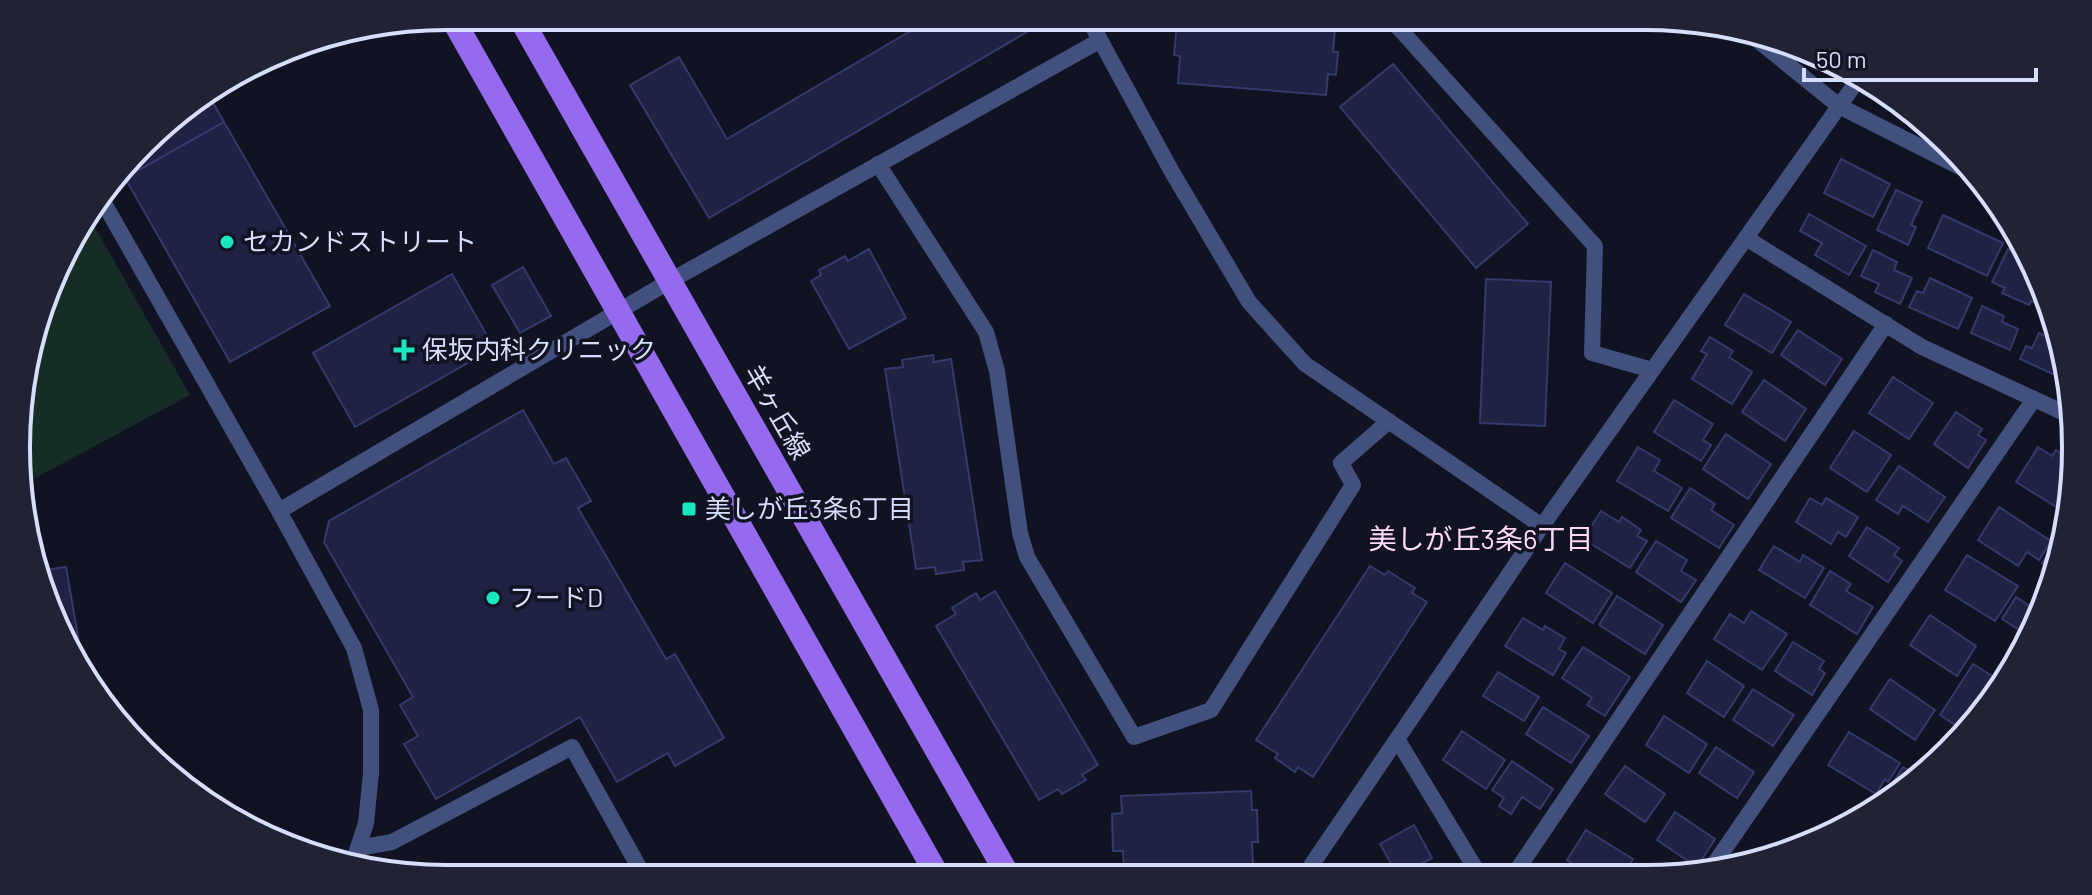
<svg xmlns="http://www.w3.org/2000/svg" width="2092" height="895" font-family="Barlow,'Noto Sans JP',sans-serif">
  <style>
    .green { fill: #152d25 }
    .building { fill: #1f2242; stroke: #34396c; stroke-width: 2 }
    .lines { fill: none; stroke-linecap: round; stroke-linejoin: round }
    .service { stroke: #41507d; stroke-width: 16 }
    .minor { stroke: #41507d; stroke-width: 16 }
    .tertiary { stroke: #41507d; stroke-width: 16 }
    .primary { stroke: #966aef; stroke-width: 24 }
    .poi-dot { fill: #19e6be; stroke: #111323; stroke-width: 3 }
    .labels { text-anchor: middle; stroke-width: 7; stroke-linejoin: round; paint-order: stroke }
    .poi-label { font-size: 26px; fill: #d7defb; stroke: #111323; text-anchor: start }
    .street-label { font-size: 26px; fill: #d7defb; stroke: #111323 }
    .neighbourhood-label { font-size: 28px; fill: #fbd9f9; stroke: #111323 }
    .rim { fill: none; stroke: #d7defb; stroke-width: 4 }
  </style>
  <rect width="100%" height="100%" fill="#111323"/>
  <path class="green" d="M88 215 190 395 24 484V364L74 231Z"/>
  <g class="building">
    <path d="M936 16H1031L1021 23 1027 32 709 218 630 85 679 57 727 139Z"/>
    <path d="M1183 16 1335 28 1333 52H1338L1336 75 1328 74 1326 95 1178 83 1180 56 1174 55 1177 25H1182Z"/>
    <path d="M1393 64 1528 224 1476 268 1340 107Z"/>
    <path d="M209 96 224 122 125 178 122 173 163 123Z"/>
    <path d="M224 122 330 306 230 362 125 178Z"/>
    <path d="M1841 159 1890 184 1873 217 1824 193Z"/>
    <path d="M1896 190 1922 202 1911 225 1916 227 1908 245 1877 230Z"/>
    <path d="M1809 214 1866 246 1849 275 1815 255 1822 243 1800 231Z"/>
    <path d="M1943 215 2003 243 1987 276 1928 248Z"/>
    <path d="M869 249 906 318 849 349 811 281 821 275 819 270 845 256 848 261Z"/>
    <path d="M2008 249 2033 261 2045 307 2031 301 2029 305 2002 293 2005 288 1992 282Z"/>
    <path d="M1873 250 1897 262 1894 270 1912 278 1900 304 1875 292 1879 284 1861 276Z"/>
    <path d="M523 267 551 316 520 333 492 285Z"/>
    <path d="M452 274 494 348 355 427 313 353Z"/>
    <path d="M1930 278 1972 298 1958 329 1909 307 1917 291 1923 293Z"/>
    <path d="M1486 279 1551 282 1545 426 1480 423Z"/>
    <path d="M1744 294 1791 322 1772 353 1725 325Z"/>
    <path d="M1982 306 2004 316 2002 322 2018 329 2010 350 1971 333Z"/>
    <path d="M1798 330 1842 359 1825 385 1781 355Z"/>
    <path d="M2039 333 2054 340 2064 379 2020 359 2026 346 2032 348Z"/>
    <path d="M1710 337 1733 351 1729 357 1752 372 1732 404 1692 379 1707 354 1701 351Z"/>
    <path d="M933 355 934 362 951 359 982 560 963 562 964 570 936 574 935 567 916 569 885 369 903 367 902 360Z"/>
    <path d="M1893 377 1933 403 1909 439 1869 413Z"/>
    <path d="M1764 380 1806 409 1785 441 1742 412Z"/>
    <path d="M1674 400 1713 424 1703 440 1711 445 1701 461 1654 432Z"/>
    <path d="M523 410 554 464 566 458 591 501 578 508 666 659 675 654 724 738 675 766 668 753 617 782 580 717 436 799 404 744 418 736 400 705 413 697 324 542 329 521Z"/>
    <path d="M1956 412 1982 429 1978 435 1986 440 1968 468 1934 444Z"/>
    <path d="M1854 431 1891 455 1867 492 1830 468Z"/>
    <path d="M1726 434 1771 464 1748 499 1703 469Z"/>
    <path d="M1638 447 1660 460 1654 471 1682 488 1668 511 1617 481Z"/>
    <path d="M2038 447 2052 456 2056 450 2070 459 2065 497 2058 508 2016 482Z"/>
    <path d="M1899 466 1945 497 1928 522 1903 506 1898 514 1876 500Z"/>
    <path d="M1690 488 1715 504 1711 510 1734 525 1719 548 1671 518Z"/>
    <path d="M1810 498 1822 505 1826 498 1858 517 1846 537 1838 532 1831 544 1796 522Z"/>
    <path d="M1999 507 2051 541 2039 560 2027 552 2018 566 1978 540Z"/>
    <path d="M1601 511 1619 522 1622 517 1641 530 1637 536 1647 541 1630 568 1583 539Z"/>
    <path d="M1867 527 1899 548 1894 555 1902 561 1888 582 1849 556Z"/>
    <path d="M2057 540 2059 541 2055 572 2042 563Z"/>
    <path d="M1656 541 1687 560 1681 571 1696 580 1681 602 1636 572Z"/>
    <path d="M1774 546 1800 562 1803 555 1824 568 1805 598 1759 570Z"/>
    <path d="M1967 555 2018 586 1995 621 1945 590Z"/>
    <path d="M1565 563 1612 593 1593 623 1546 593Z"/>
    <path d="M1370 566 1385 575 1388 571 1415 588 1412 593 1427 602 1313 777 1298 767 1295 772 1275 758 1278 754 1256 740Z"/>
    <path d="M66 567 85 677 74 663 39 571Z"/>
    <path d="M1830 571 1851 584 1846 591 1873 607 1857 634 1810 605Z"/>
    <path d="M995 591 1098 765 1082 775 1086 780 1062 794 1058 789 1039 800 936 626 956 614 952 608 976 593 980 600Z"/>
    <path d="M1617 596 1663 625 1645 654 1599 625Z"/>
    <path d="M2016 597 2040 613 2029 636 2002 619Z"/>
    <path d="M1751 611 1787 634 1762 670 1714 639 1730 614 1744 623Z"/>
    <path d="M1930 615 1976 646 1957 676 1910 645Z"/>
    <path d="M1523 618 1543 630 1545 626 1565 638 1559 649 1566 653 1553 675 1505 646Z"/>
    <path d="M1793 642 1824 661 1819 669 1825 673 1812 695 1775 671Z"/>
    <path d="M1583 647 1630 677 1605 716 1587 705 1592 698 1562 678Z"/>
    <path d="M1707 661 1744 686 1724 717 1687 693Z"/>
    <path d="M1973 664 2005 684 1963 730 1940 715Z"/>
    <path d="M1498 672 1539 697 1524 721 1483 696Z"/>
    <path d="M1890 679 1935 710 1915 740 1870 709Z"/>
    <path d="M1753 689 1794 715 1773 746 1733 720Z"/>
    <path d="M1543 707 1589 736 1571 763 1526 734Z"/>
    <path d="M1664 716 1707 744 1689 773 1646 745Z"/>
    <path d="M1462 731 1505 760 1486 789 1443 760Z"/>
    <path d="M1849 732 1900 763 1888 782 1885 779 1876 794 1828 765Z"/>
    <path d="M1716 747 1754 772 1737 798 1699 773Z"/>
    <path d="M1512 761 1553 789 1540 809 1522 797 1511 814 1499 806 1504 798 1492 790Z"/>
    <path d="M1625 766 1665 794 1645 822 1605 794Z"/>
    <path d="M1903 767 1919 777 1908 790 1890 799 1885 796Z"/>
    <path d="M1251 791 1252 810H1257L1258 842H1252L1253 865 1124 869 1123 851H1113L1112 814 1122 813 1121 796Z"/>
    <path d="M1675 812 1715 839 1697 867 1657 840Z"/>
    <path d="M1414 825 1432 858 1398 876 1380 844Z"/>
    <path d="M1586 830 1633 859 1623 875 1592 876 1567 860Z"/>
    <path d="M1636 863 1655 875H1628Z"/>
  </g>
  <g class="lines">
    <g class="service">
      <path d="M1388 16 1595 246 1592 353 1652 370"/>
      <path d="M878 164 986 332 997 371 1020 533 1027 557 1134 737 1211 710 1353 485 1341 463 1389 421"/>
    </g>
    <g class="minor">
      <path d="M1087 16 1172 172 1249 302 1305 364 1542 526"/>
      <path d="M101 198 279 511 354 648 371 710V773L366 823 353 863"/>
      <path d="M1746 238 1922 347 2075 418"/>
      <path d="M279 511 670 281 1099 41"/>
      <path d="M1397 739 1480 876"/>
      <path d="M358 848 392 842 572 747 645 878"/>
      <path d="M1708 873 2034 399"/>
      <path d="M1304 876 1542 526 1857 81"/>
      <path d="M1513 876 1886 324"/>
    </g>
    <path class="tertiary" d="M1750 34 1839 106 1964 169"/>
    <g class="primary">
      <path d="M451 16 939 878"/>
      <path d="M519 16 1009 877"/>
    </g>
  </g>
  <g class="poi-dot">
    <circle cx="227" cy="242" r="8"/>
    <path d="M400 338h8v8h8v8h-8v8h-8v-8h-8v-8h8z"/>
    <rect x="681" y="501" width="16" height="16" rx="4"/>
    <circle cx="493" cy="598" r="8"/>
  </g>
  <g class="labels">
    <g class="poi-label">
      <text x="243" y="251">セカンドストリート</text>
      <text x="422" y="359">保坂内科クリニック</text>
      <text x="705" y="518">美しが丘3条6丁目</text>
      <text x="509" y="607">フードD</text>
    </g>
    <g class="street-label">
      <text transform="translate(777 412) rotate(60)" y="9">羊ヶ丘線</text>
    </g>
    <g class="neighbourhood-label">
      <text x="1481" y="549">美しが丘3条6丁目</text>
    </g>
  </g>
  <path d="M0 0H2092V895H0ZM447 30H1645A417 417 0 0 1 2062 447V448A417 417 0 0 1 1645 865H447A417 417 0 0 1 30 448V447A417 417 0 0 1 447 30Z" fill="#212334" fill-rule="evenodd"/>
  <path class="rim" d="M447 30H1645A417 417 0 0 1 2062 447V448A417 417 0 0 1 1645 865H447A417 417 0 0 1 30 448V447A417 417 0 0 1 447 30Z"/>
  <path d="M1804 68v12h232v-12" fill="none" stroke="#d7defb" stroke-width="4"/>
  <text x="1816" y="68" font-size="24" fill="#d7defb" stroke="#111323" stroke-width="6" paint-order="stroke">50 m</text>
</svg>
